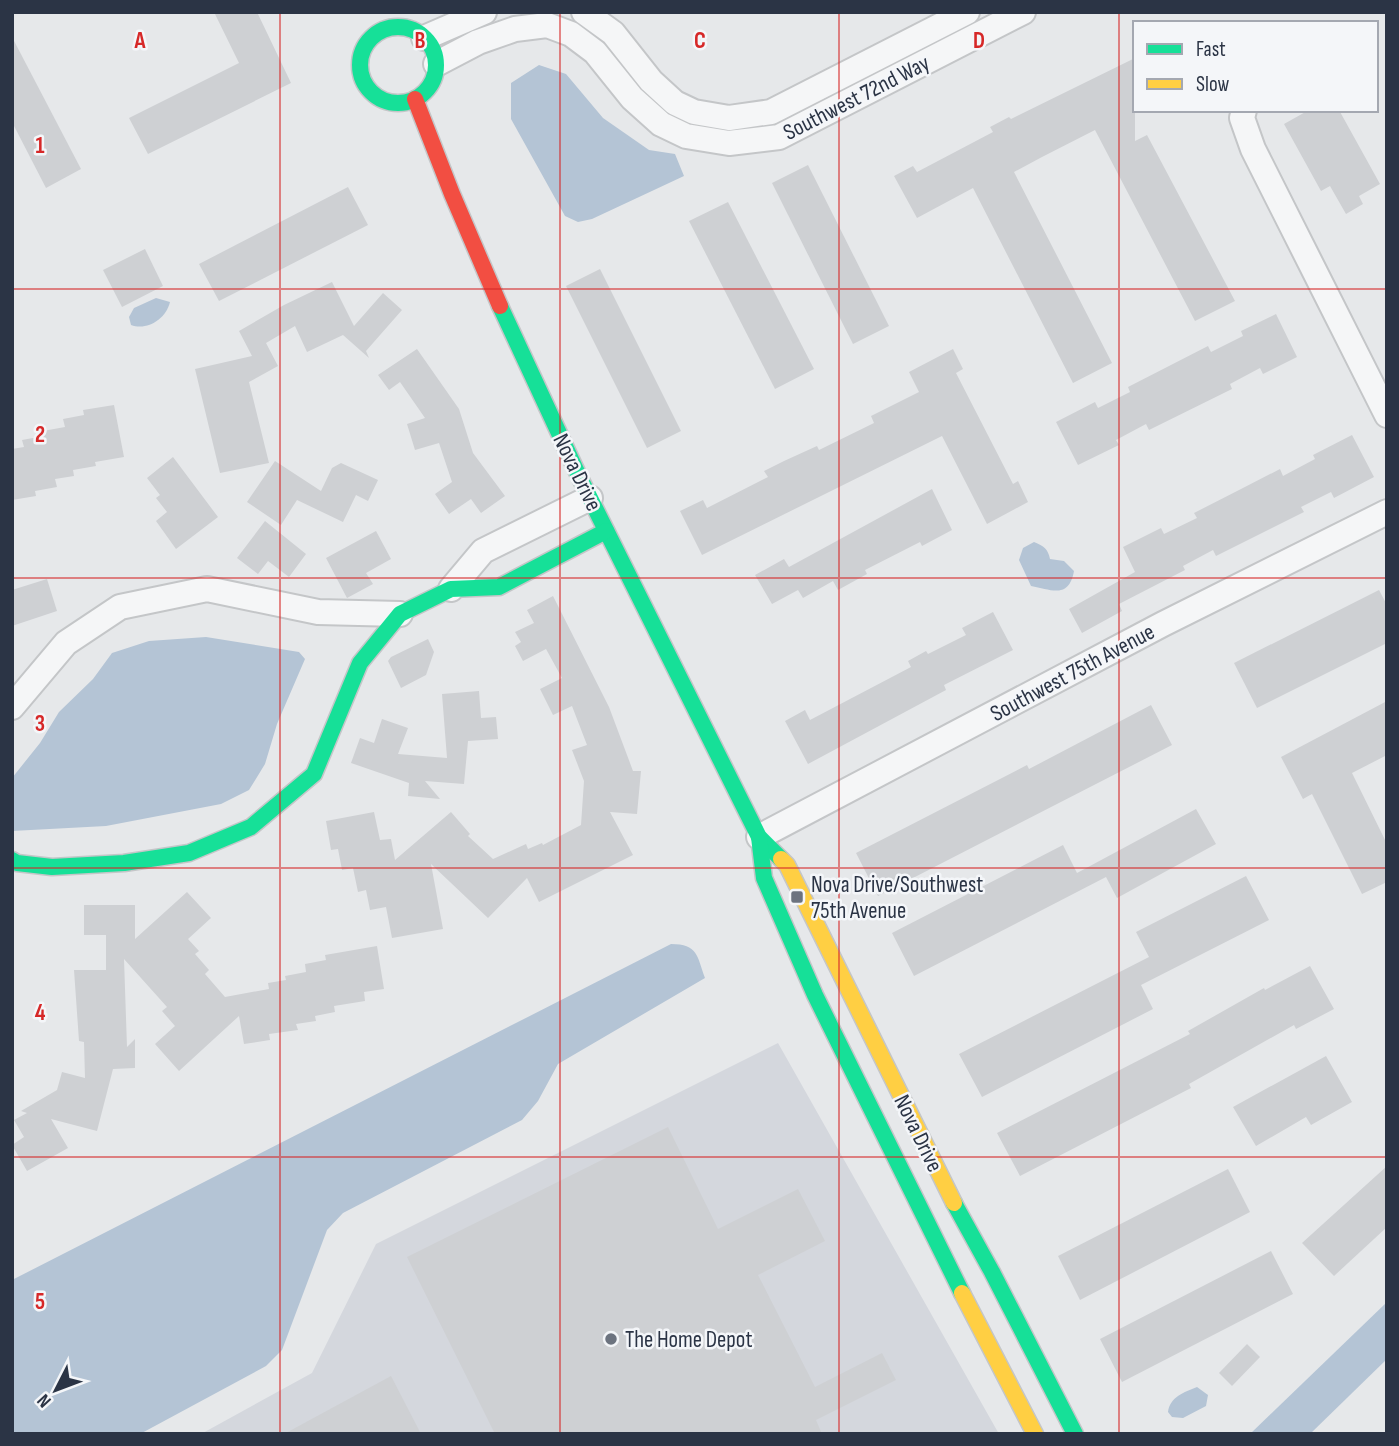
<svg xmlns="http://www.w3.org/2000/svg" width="1399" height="1446" font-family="'Sofia Sans Condensed',sans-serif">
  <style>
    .built { fill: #d4d7dd }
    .water { fill: #b4c4d5 }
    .building { fill: #ced0d3 }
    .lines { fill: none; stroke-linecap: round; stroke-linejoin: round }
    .street-casing { stroke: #c4c6c8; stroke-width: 28 }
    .fast-casing { stroke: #c4c6c8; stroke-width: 19 }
    .slow-casing { stroke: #c4c6c8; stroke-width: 19 }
    .jam-casing { stroke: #c4c6c8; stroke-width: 19 }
    .street { stroke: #f5f6f7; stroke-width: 24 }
    .fast { stroke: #16e098; stroke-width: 16 }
    .slow { stroke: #ffcf43; stroke-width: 16 }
    .jam { stroke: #f24e42; stroke-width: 16 }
    .grid { fill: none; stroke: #d62828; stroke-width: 2; stroke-opacity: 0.55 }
    .poi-dot { fill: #6c737f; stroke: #f4f6f9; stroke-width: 2.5 }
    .labels { text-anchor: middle; stroke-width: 5; stroke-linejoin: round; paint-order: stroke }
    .street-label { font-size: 23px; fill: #2b3445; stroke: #f4f6f9 }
    .poi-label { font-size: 23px; fill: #2b3445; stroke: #f4f6f9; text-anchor: start }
    .grid-label { font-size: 23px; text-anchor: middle; font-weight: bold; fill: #d62828; stroke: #f4f6f9; stroke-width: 5; stroke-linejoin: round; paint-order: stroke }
  </style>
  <rect width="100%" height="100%" fill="#e6e8ea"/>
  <path class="built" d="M778 1043 999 1434H201L312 1373 376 1244Z"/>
  <g class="water">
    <path d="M539 65 566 74 603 118 649 150 675 154 684 176 592 219 578 222 565 216 511 119V83Z"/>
    <path d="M156 298 170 302C166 319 147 331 131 325L129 317 134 308Z"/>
    <path d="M1034 542C1044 546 1048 549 1050 559L1064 561 1074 571C1069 599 1052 590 1031 586L1019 560 1023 548Z"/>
    <path d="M206 637 299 652 305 659 277 724 265 764 249 790 221 804 106 826 12 831V778L40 743 59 712 93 679 112 653 149 641Z"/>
    <path d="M671 944C698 944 697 956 705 978L558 1064 538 1101 522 1120 343 1213 327 1230 282 1350 266 1366 140 1434H12V1280Z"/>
    <path d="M1387 1302V1359L1310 1434H1250Z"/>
    <path d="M1197 1387 1208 1395 1206 1406 1183 1418 1172 1417 1168 1412C1170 1397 1184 1392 1197 1387Z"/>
  </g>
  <g class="building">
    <path d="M214 12H257L291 83 148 154 129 118 239 63Z"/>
    <path d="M12 37 81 169 46 188 12 122Z"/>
    <path d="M1135 58V141L1147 135 1235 301 1195 321 1095 130 1042 157 1014 172 1112 363 1073 383 973 188 917 218 894 176 913 166 917 172 993 132 990 127 1009 117 1011 119Z"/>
    <path d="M1309 110H1339L1380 184 1359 196 1363 204 1346 214 1330 186 1321 191 1284 124Z"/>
    <path d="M808 165 889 326 853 344 772 183Z"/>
    <path d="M348 187 368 225 219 301 199 264Z"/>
    <path d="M728 202 814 369 775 389 689 221Z"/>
    <path d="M145 249 163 286 122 307 103 270Z"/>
    <path d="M600 269 681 431 647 448 566 286Z"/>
    <path d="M332 282 354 326 383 293 402 310 366 351 369 358 343 335 307 352 295 326 266 343 278 366 249 382 269 463 220 473 195 369 252 356 239 331 284 305Z"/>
    <path d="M1276 314 1297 357 1263 374 1260 368 1230 384 1232 389 1149 430 1146 424 1116 440 1119 445 1078 465 1056 422 1095 402 1098 408 1130 392 1128 387 1169 366 1208 346 1211 352 1243 336 1241 331Z"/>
    <path d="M417 349 459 409 473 453 505 496 481 513 471 499 449 514 435 494 452 482 439 443 415 450 407 424 425 418 400 382 389 390 378 375Z"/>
    <path d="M953 349 963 369 956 373 1013 484 1018 481 1028 502 987 524 942 436 702 555 680 511 703 500 707 508 768 477 764 471 784 461 817 446 819 450 874 423 871 416 919 392 909 372Z"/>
    <path d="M114 405 124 457 95 462 96 466 73 470 74 476 55 479 57 487 35 491 36 496 12 500V449L24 447 22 440 44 436 43 431 65 427 63 419 84 415 83 410Z"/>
    <path d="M1352 435 1374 477 1334 498 1331 492 1301 507 1304 512 1216 556 1213 550 1183 566 1185 570 1119 604 1122 611 1082 633 1069 609 1135 572 1123 547 1161 528 1164 534 1197 518 1194 513 1241 489 1280 469 1283 476 1315 459 1313 455Z"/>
    <path d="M173 457 218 517 176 549 156 521 167 512 156 498 160 495 147 478Z"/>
    <path d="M275 461 321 491 332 468 341 463 378 480 368 501 356 495 343 522 297 500 281 525 247 502Z"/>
    <path d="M932 489 952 530 922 546 920 542 865 570 867 574 838 590 833 581 803 598 798 590 772 604 755 575 784 559 789 567Z"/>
    <path d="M265 521 306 554 289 577 268 561 258 574 237 558Z"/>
    <path d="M376 531 391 559 366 573 373 584 347 598 326 558Z"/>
    <path d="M47 579 57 611 12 626V590Z"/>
    <path d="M1379 590 1387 605V643L1257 708 1234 663Z"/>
    <path d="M553 596 609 707 633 771H641L637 814 610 812 633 855 539 902 527 878 488 918 431 864 443 929 392 938 386 907 370 910 366 890 358 892 353 868 342 870 338 849 331 850 326 821 374 812 380 840 391 839 395 860 451 812 470 834 468 836 493 859 526 844 528 849 542 843 543 845 581 825 584 781 572 750 587 745 572 706 553 715 540 689 562 678 546 649 523 661 515 646 521 642 515 632 534 623 527 610Z"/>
    <path d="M993 612 1013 650 944 685 946 690 808 764 785 721 805 710 810 720 911 667 908 661 926 651 928 654 966 635 962 628Z"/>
    <path d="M428 639 434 652 426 675 401 688 388 661 391 657Z"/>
    <path d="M479 691 481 718 496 717 498 739 468 741 464 784 425 781 440 799 408 796 409 783 351 763 360 738 374 743 382 719 408 728 398 754 447 758 442 694Z"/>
    <path d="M1387 701V755L1352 773 1387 844V882L1362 894 1312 794 1303 799 1281 757Z"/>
    <path d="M1151 705 1172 745 878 896 856 853 1027 765 1029 769Z"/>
    <path d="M1196 809 1216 844 1117 898 1106 877 914 976 892 933 1063 845 1077 873Z"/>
    <path d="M1246 876 1269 920 1141 985 1153 1009 982 1097 959 1054 1149 957 1136 932Z"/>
    <path d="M187 892 211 918 188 939 199 951 195 954 209 970 205 974 225 997 269 989 268 983 286 980 285 976 306 972 305 964 326 960 325 955 377 946 384 989 364 992 365 1001 334 1006 335 1012 315 1016 316 1021 296 1024 298 1030 269 1034 270 1040 244 1044 239 1016 179 1071 155 1044 175 1026 162 1011 167 1007 124 959 127 1047 135 1039V1068L113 1069 97 1131 51 1119 68 1148 27 1171 12 1145 24 1137 14 1120 27 1113 21 1111 57 1090 62 1072 85 1078 84 1042 79 1041 74 970H106V935H84V905H135V939Z"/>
    <path d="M1310 966 1334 1009 1296 1029 1294 1025 1189 1084 1191 1088 1020 1176 997 1133 1190 1034 1188 1031 1264 988 1265 990Z"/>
    <path d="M1326 1056 1352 1102 1311 1125 1306 1117 1256 1146 1233 1107Z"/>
    <path d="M668 1127 718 1229 798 1189 825 1241 758 1275 815 1387 882 1353 896 1380 816 1420 822 1434H495L407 1257Z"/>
    <path d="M1387 1166V1227L1334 1276 1302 1243Z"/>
    <path d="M1228 1169 1250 1212 1080 1300 1058 1256Z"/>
    <path d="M1271 1251 1293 1294 1122 1382 1100 1339Z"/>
    <path d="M1247 1344 1260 1357 1232 1386 1219 1373Z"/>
    <path d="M391 1376 421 1434H284Z"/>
  </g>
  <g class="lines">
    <defs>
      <g id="street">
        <path d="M584 12 613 33 651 81 675 103 694 112 729 118 771 112 967 12"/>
        <path d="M424 38 484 12"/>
        <path d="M436 64 478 42 515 29 547 25 571 34 595 52 632 98 661 124 686 136 729 143 779 137 1023 12"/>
        <path d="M1244 110 1242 118 1253 149 1387 415"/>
        <path d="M451 589 483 551 590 498"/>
        <path d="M12 707 66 643 120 607 207 589 318 612 400 614"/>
        <path d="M759 837 1163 624 1387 512"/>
      </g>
      <g id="fast">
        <circle cx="398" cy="65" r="38"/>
        <path d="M500 306 577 472 759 837 781 859"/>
        <path d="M759 837 764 878 815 995 962 1293"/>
        <path d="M12 860 17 863 52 867 124 863 189 853 251 827 314 774 360 663 400 614 451 589 499 587 606 531"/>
        <path d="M954 1203 992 1272 1075 1434"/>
      </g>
      <g id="slow">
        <path d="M781 859 787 865 954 1203"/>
        <path d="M962 1293 1035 1434"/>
      </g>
      <path id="jam" d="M415 99 452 194 500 306"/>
    </defs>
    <use href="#street" class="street-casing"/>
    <use href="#fast" class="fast-casing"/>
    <use href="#slow" class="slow-casing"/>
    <use href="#jam" class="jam-casing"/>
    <use href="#street" class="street"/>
    <use href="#fast" class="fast"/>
    <use href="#slow" class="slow"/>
    <use href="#jam" class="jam"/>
  </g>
  <path class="grid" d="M280 12V1434M560 12V1434M839 12V1434M1119 12V1434M12 289H1387M12 578H1387M12 868H1387M12 1157H1387"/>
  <g class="poi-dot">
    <rect x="790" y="890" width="14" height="14" rx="3.5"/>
    <circle cx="611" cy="1339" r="7"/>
  </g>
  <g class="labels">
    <g class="street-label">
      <text transform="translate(856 97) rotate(-27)" y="8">Southwest 72nd Way</text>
      <text transform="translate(578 472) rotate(64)" y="8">Nova Drive</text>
      <text transform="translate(1072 672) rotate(-28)" y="8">Southwest 75th Avenue</text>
      <text transform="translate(919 1133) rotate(64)" y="8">Nova Drive</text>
    </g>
    <g class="poi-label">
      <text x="811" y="892">Nova Drive/Southwest<tspan x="811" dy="26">75th Avenue</tspan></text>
      <text x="625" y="1347">The Home Depot</text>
    </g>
  </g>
  <g class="grid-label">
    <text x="140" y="48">A</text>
    <text x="420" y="48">B</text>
    <text x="700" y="48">C</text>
    <text x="979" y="48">D</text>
    <text x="40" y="153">1</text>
    <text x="40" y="442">2</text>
    <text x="40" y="731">3</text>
    <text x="40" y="1020">4</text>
    <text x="40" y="1309">5</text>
  </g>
  <rect width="1399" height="1446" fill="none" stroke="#2b3445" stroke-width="28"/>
  <rect x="1133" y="21" width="245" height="91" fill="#f4f6f9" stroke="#a4a8b1" stroke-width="2"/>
  <rect x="1147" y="44" width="35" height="10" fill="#16e098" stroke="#a4a8b1" stroke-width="2"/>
  <text x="1196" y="56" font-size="21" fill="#2b3445">Fast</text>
  <rect x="1147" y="79" width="35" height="10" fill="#ffcf43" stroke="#a4a8b1" stroke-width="2"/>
  <text x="1196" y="91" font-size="21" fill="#2b3445">Slow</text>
  <g transform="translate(56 1390) rotate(228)" stroke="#f4f6f9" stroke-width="5" paint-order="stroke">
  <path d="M0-5L12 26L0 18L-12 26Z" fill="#2b3445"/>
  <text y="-10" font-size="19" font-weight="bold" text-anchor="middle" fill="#2b3445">N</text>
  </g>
</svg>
